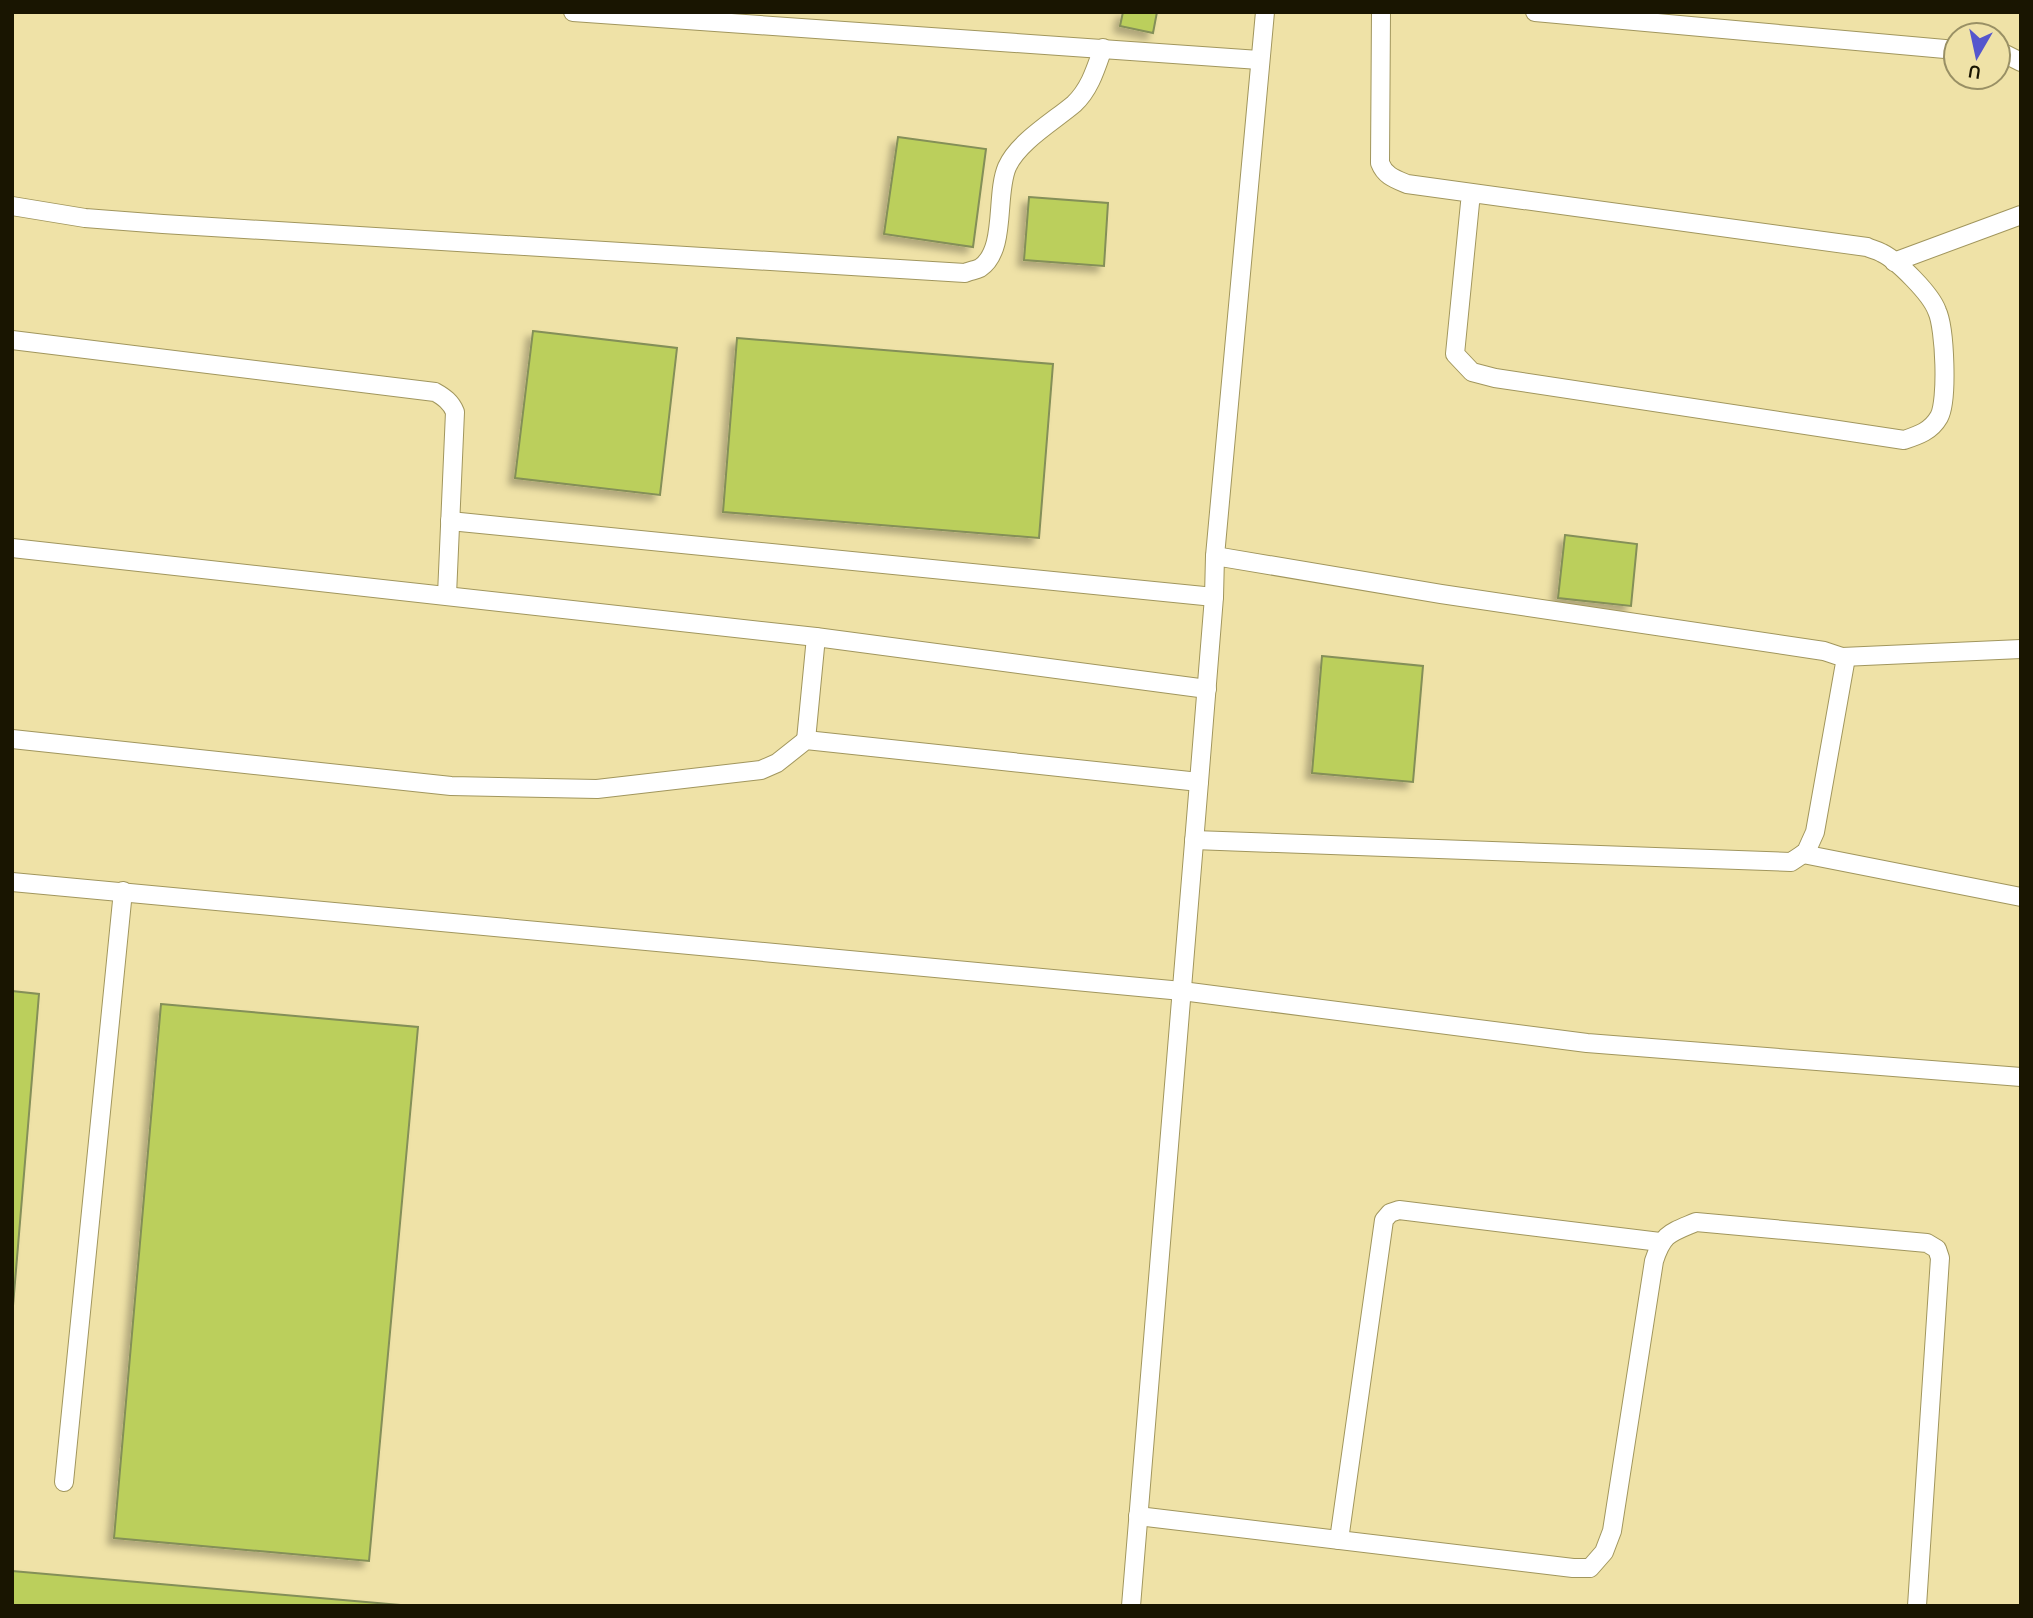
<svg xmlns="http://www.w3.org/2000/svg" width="2033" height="1618" font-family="Karla,sans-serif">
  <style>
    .building { fill: #bbcf5c; stroke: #848f58; stroke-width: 2; filter: url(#shadow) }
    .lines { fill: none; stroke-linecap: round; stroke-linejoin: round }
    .lane-casing { stroke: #a1965d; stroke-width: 20 }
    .lane { stroke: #fff; stroke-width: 18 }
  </style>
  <defs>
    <filter id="shadow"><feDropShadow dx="-6" dy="6" stdDeviation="3.5" flood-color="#0004"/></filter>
  </defs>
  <rect width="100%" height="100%" fill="#efe2a7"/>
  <g class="building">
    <path d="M1123 12H1157L1153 33 1120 26Z"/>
    <path d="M898 137 986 149 973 247 884 234Z"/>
    <path d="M1029 197 1108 203 1104 266 1024 260Z"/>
    <path d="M533 331 677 348 660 495 515 478Z"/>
    <path d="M737 338 1053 364 1039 538 723 512Z"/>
    <path d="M1565 535 1637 544 1631 606 1558 598Z"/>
    <path d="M1322 656 1423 666 1413 782 1312 773Z"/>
    <path d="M12 991 39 994 12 1318Z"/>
    <path d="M161 1004 418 1027 369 1561 114 1538Z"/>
    <path d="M12 1571 412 1606H12Z"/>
  </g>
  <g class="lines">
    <defs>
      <g id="lane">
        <path d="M573 12 1259 60"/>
        <path d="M1381 12 1380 163C1385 176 1395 179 1407 184L1867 247C1871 249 1877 250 1882 253 1898 261 1931 294 1937 311 1945 328 1948 401 1939 417 1931 431 1919 435 1904 440L1495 378 1472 372 1455 354 1471 193"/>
        <path d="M1535 12 1956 50"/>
        <path d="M1998 53 2005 54 2021 62"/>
        <path d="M12 206 85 218 163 224 965 273C969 271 976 270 980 268 1007 250 995 195 1007 167 1018 142 1054 121 1074 104 1090 89 1096 68 1103 48"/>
        <path d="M1894 262 2021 215"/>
        <path d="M12 340 435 392C444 397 451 402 455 412L447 595"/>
        <path d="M450 521 1214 597"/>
        <path d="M12 548 816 637 1207 689"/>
        <path d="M1842 657 2021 649"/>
        <path d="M12 739 451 786 597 789 761 770 777 763 806 740 1199 782"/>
        <path d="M806 740 816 637"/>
        <path d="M1194 840 1791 862 1806 852 1815 832 1845 663 1842 657 1824 651 1441 594 1215 556"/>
        <path d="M1803 854 2021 897"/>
        <path d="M12 882 1182 991 1587 1043 2021 1077"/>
        <path d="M64 1482 123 891"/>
        <path d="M1138 1516 1573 1568H1590L1604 1552 1612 1531 1654 1261C1663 1233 1670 1233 1696 1222L1927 1243 1937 1249 1940 1258 1917 1606"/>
        <path d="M1339 1540 1384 1220 1390 1213 1399 1210 1660 1242"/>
        <path d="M1131 1606 1199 782 1214 597 1215 556 1265 12"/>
      </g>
    </defs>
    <use href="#lane" class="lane-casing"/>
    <use href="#lane" class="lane"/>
  </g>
  <rect width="2033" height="1618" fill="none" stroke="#191501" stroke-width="28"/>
  <g transform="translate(1977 56) rotate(189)"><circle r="33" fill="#efe2a7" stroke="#999065" stroke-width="2"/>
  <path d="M0-5L12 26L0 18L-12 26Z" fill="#5556cd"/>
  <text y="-10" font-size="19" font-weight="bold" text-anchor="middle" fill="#191501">U</text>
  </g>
</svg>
